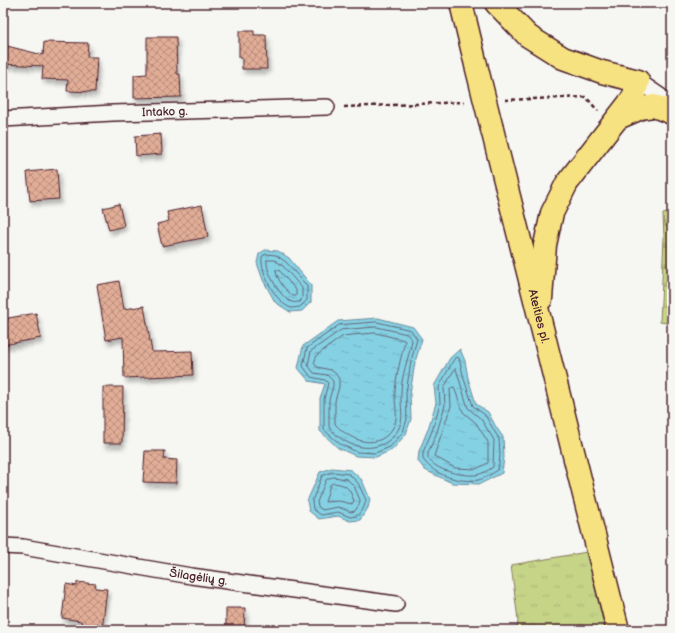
<svg xmlns="http://www.w3.org/2000/svg" width="675" height="633" font-family="'Balsamiq Sans',sans-serif">
  <style>
    .grass { fill: url(#grass-tufts); stroke: #887a5a }
    .forest { fill: url(#forest-firs); stroke: #887a5a }
    .water { fill: url(#water-ripples); stroke: #6d8a9a }
    .lines { fill: none; stroke-linecap: round; stroke-linejoin: round }
    .shore { stroke: #626675; stroke-width: 1 }
    .building { fill: url(#building-cross-hatch); stroke: #4a1f2b; filter: url(#shadow) }
    .minor-casing { stroke: #4a1f2b; stroke-width: 18 }
    .trunk-casing { stroke: #4a1f2b; stroke-width: 25 }
    .path { stroke: #4a1f2b; stroke-width: 2.5; stroke-dasharray: 4 3; stroke-linecap: butt }
    .minor { stroke: #f6f6f2; stroke-width: 15 }
    .trunk { stroke: #f7e281; stroke-width: 22 }
    .trunk-bridge-casing { stroke: #4a1f2b; stroke-width: 25; stroke-linecap: butt }
    .trunk-bridge { stroke: #f7e281; stroke-width: 22 }
    .labels { text-anchor: middle; stroke-width: 4; stroke-linejoin: round; paint-order: stroke }
    .street-label { font-size: 12px; fill: #4a1f2b; stroke: #f6f6f2 }
  </style>
  <defs>
    <pattern id="grass-tufts" width="24" height="20" patternUnits="userSpaceOnUse"><rect width="24" height="20" fill="#c6d488"/><path d="M3 7l-1-3M5 7V3M7 7l1-3M15 17l-1-3M17 17v-4M19 17l1-3" fill="none" stroke="#acb676"/></pattern>
    <pattern id="forest-firs" width="22" height="20" patternUnits="userSpaceOnUse"><rect width="22" height="20" fill="#c6d488"/><path d="M5 1l3.5 6h-7zM16 11l3.5 6h-7z" fill="#acb676"/></pattern>
    <pattern id="water-ripples" width="26" height="14" patternUnits="userSpaceOnUse"><rect width="26" height="14" fill="#85d1e4"/><path d="M2 4q2-2 4 0t4 0M15 11q2-2 4 0t4 0" fill="none" stroke="#74b3c4"/></pattern>
    <pattern id="building-cross-hatch" width="8" height="8" patternUnits="userSpaceOnUse"><rect width="8" height="8" fill="#e1ad96"/><path d="M0 0l8 8M0 8l8-8" fill="none" stroke="#b88c7b"/></pattern>
    <filter id="shadow"><feDropShadow dx="2.5" dy="4.5" stdDeviation="2" flood-color="#0004"/></filter>
  </defs>
  <rect width="100%" height="100%" fill="#f6f6f2"/>
  <filter id="ink" filterUnits="userSpaceOnUse"><feTurbulence type="fractalNoise" baseFrequency=".025" numOctaves="2"/><feDisplacementMap in="SourceGraphic" scale="8" xChannelSelector="R" yChannelSelector="G"/><feConvolveMatrix kernelMatrix="1 2 1 2 8 2 1 2 1" color-interpolation-filters="sRGB"/></filter>
  <g filter="url(#ink)">
    <path class="grass" d="M587 552 605 630H517L518 620 511 565Z"/>
    <path class="forest" d="M672 212V324L660 322 664 239 663 214Z"/>
    <g class="water">
      <path d="M265 250 278 251 289 258 311 285V302L302 311 290 312 275 302 263 280 257 263 259 254Z"/>
      <path d="M378 318 413 327 422 339 415 362 410 394 411 419 406 434 392 450 376 457 356 456 338 448 320 431V398L325 384 309 381 298 368 303 346 338 321Z"/>
      <path d="M460 349 465 361 468 378 476 404 488 412 496 427 503 437 504 457 502 473 480 484 452 483 425 470 418 461 419 451 428 429 436 403 434 386 450 358Z"/>
      <path d="M332 468 351 470 362 480 370 499 368 508 360 520 350 521 338 516 319 519 309 511 307 501 320 472Z"/>
    </g>
    <g class="lines">
      <g class="shore">
        <path d="M266 254 276 255 286 262 307 286V300L300 307C298 307 294 308 291 308 276 303 260 272 262 257Z"/>
        <path d="M267 260H275L283 266 302 288V298L299 302C297 302 294 303 292 302 281 299 265 271 267 260Z"/>
        <path d="M276 270H279L296 290V296H293C286 291 276 279 276 270Z"/>
        <path d="M377 322 411 330 417 339 411 361 406 393 407 419 403 432 390 447 375 453 357 452 340 444 324 430V399L328 383 325 380 311 377 303 366 307 348 339 325Z"/>
        <path d="M377 327 407 334 412 340C409 358 401 375 401 394 400 406 405 418 398 430 386 450 362 452 343 440 338 437 333 432 329 427V400L333 386V381L327 375 314 373 308 365 311 351 341 330Z"/>
        <path d="M376 333 404 340 405 341C401 358 396 375 395 392 394 404 399 415 394 426 380 452 351 442 335 424V401L339 387V379L336 374 331 370 317 367 314 363 317 355 343 336Z"/>
        <path d="M456 357 459 358 464 379 473 406 485 415 499 439 500 456 498 470C493 473 484 479 478 480 460 483 433 475 423 459V452L432 431 440 404 439 387 453 361Z"/>
        <path d="M456 369 468 408 481 419 494 440 493 467C489 470 482 474 476 475 461 476 436 471 428 458V453L437 432 445 405 444 388 454 370Z"/>
        <path d="M454 387 463 412 476 423 488 442V463L476 469 455 468 434 456 451 406 450 389Z"/>
        <path d="M333 472 349 474 358 483 366 500 364 507 357 516 350 517 338 512 321 515 313 509 312 501 322 476Z"/>
        <path d="M333 477 347 479 354 486 360 500 359 505 355 511 351 512 338 507 322 510 318 506 317 502 326 480Z"/>
        <path d="M334 483C348 485 349 488 354 501L352 504 339 501 325 502 330 485Z"/>
      </g>
    </g>
    <g class="building">
      <path d="M239 31H254V35H266L267 69H242V58H239Z"/>
      <path d="M147 37H176L177 74H180L181 97 134 98V75L147 74Z"/>
      <path d="M44 42 88 43 87 57H97L95 92 67 91 68 80 42 79 43 66 3 64V45L43 55Z"/>
      <path d="M161 134 162 154 136 156 135 136Z"/>
      <path d="M57 169 59 199 30 201 27 172Z"/>
      <path d="M119 204 124 226 109 230 103 208Z"/>
      <path d="M202 205 208 237 162 246 157 224 169 221 167 212Z"/>
      <path d="M119 281 124 309 144 306 152 352 192 351 193 375 124 378 123 337 106 340 97 285Z"/>
      <path d="M36 313 41 338 3 345V319Z"/>
      <path d="M103 387H123L122 443H103Z"/>
      <path d="M145 451H165L164 459 177 460 176 483 143 482Z"/>
      <path d="M77 582 96 584 95 588 107 589 102 630H84L81 621 62 618 66 584 77 586Z"/>
      <path d="M226 608H245L244 630H226Z"/>
    </g>
    <g class="lines">
      <defs>
        <g id="minor">
          <path d="M638 81 660 96 672 111"/>
          <path id="s1" d="M3 119 113 113 327 107"/>
          <path id="s2" d="M3 546 23 547 191 576 396 604"/>
        </g>
        <g id="trunk">
          <path d="M461 3 476 65"/>
          <path d="M496 3 528 36 563 58 602 72 638 81 633 98 567 183 552 213 545 245 541 299"/>
          <path d="M618 118 641 108 654 106 672 113"/>
          <path id="s3" d="M492 129 618 630"/>
        </g>
      </defs>
      <use href="#minor" class="minor-casing"/>
      <use href="#trunk" class="trunk-casing"/>
      <g class="path">
        <path d="M505 100 586 97 598 111"/>
        <path d="M344 107 464 102"/>
      </g>
      <use href="#minor" class="minor"/>
      <use href="#trunk" class="trunk"/>
      <defs>
        <path id="trunk-bridge" d="M476 65 492 129"/>
      </defs>
      <use href="#trunk-bridge" class="trunk-bridge-casing"/>
      <use href="#trunk-bridge" class="trunk-bridge"/>
    </g>
  </g>
  <g class="labels">
    <g class="street-label">
      <text dy="4" stroke="none"><textPath href="#s1" startOffset="162">Intako g.</textPath></text>
      <text dy="4" stroke="none"><textPath href="#s3" startOffset="193">Ateities pl.</textPath></text>
      <text dy="4" stroke="none"><textPath href="#s2" startOffset="198">Šilagėlių g.</textPath></text>
    </g>
  </g>
  <rect width="675" height="633" fill="none" stroke="#f6f6f2" stroke-width="16"/>
  <rect x="8" y="8" width="659" height="617" fill="none" stroke="#4a1f2b" stroke-width="1.5" filter="url(#ink)"/>
</svg>
